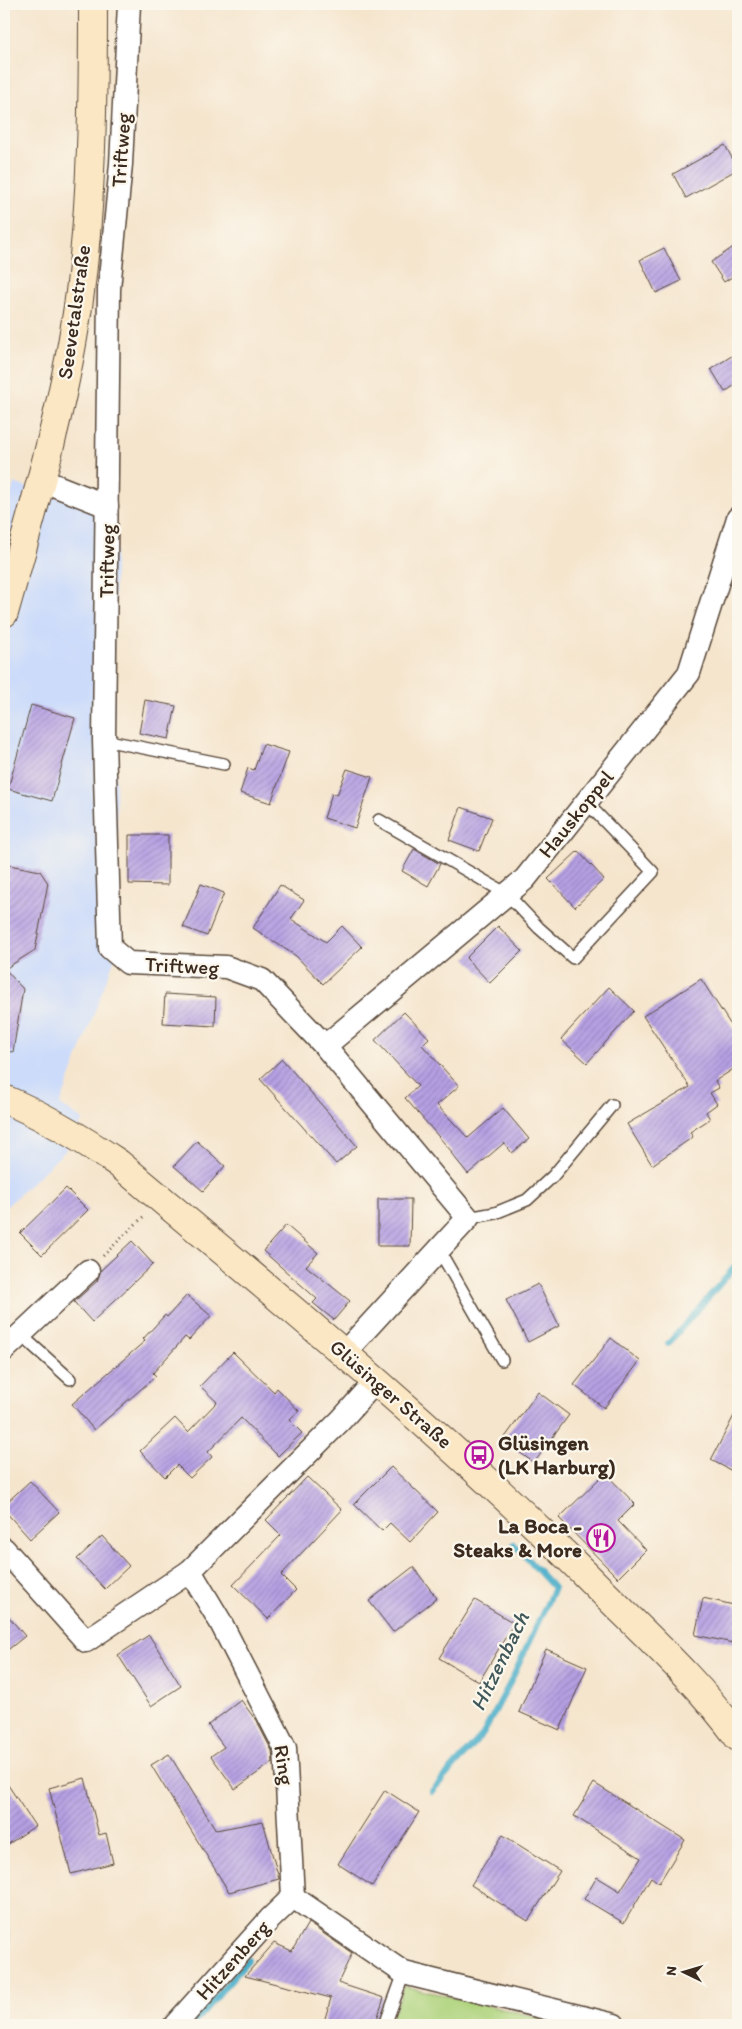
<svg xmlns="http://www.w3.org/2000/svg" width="742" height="2029" font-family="Itim,sans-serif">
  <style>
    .built { fill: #ccdbfa }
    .grass { fill: #aed37c; stroke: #747e4d }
    .water { fill: url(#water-waves); stroke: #426c74 }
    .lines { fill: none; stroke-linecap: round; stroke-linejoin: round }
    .stream { stroke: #4aaec9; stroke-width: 6 }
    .building { fill: url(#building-hatch) }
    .lane-casing { stroke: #574638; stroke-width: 14 }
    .street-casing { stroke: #574638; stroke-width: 25 }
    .secondary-casing { stroke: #574638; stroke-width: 30 }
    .path { stroke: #574638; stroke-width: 3; stroke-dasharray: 1 4; stroke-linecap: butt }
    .lane { stroke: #fff; stroke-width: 11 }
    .street { stroke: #fff; stroke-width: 22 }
    .secondary { stroke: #fbe7c3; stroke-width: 28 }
    .labels { text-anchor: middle; stroke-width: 4.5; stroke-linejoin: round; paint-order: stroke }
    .street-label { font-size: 21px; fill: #3b2a1e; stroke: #fbf7ec }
    .poi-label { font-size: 21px; font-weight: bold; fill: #3b2a1e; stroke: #fbf7ec; text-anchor: start }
    .water-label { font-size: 22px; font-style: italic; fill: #40585a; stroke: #fbf7ec }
  </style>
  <defs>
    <pattern id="water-waves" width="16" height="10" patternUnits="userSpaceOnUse" patternTransform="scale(1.25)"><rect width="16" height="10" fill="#4aaec9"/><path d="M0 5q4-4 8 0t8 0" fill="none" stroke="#3f8ea3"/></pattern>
    <pattern id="building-hatch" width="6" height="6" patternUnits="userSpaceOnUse" patternTransform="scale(1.25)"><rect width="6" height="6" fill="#b6a0e4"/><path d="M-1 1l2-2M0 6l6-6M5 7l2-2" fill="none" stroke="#9583b8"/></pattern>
  </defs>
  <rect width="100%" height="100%" fill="#fbf7ec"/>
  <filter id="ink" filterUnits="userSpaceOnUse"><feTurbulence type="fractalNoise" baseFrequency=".02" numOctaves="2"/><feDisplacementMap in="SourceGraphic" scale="10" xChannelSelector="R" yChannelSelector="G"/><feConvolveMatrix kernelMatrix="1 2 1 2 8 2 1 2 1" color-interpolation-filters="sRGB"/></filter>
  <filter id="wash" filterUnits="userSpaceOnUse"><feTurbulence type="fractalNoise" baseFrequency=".0096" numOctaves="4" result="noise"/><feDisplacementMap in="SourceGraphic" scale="20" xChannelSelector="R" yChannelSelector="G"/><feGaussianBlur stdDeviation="1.12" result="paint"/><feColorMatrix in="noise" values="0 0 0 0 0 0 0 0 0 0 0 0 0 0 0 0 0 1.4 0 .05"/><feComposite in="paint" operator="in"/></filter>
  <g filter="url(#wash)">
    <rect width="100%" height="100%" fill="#f5e5cd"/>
    <path class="built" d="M14 483 116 517 113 669 120 944 60 1105 83 1120 65 1151 4 1209V518Z"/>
    <path class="grass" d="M404 1986 572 2025H389Z"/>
    <path class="water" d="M4 1919C11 1930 11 1944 4 1955Z"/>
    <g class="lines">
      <g class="stream">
        <path d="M668 1344 738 1263"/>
        <path d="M432 1791 483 1734 511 1681 554 1588 514 1544"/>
        <path d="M192 2025 248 1960"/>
      </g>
    </g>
    <g id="blocks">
      <g class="building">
        <path d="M725 145 738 169 686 198 673 174Z"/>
        <path d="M738 244V273L724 282 711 262Z"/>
        <path d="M664 248 681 281 656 293 640 260Z"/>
        <path d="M738 352V383L725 392 711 369Z"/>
        <path d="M145 700 176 706 169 739 139 733Z"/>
        <path d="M31 705 75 718 52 801 8 789Z"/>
        <path d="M263 744 289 752 271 803 240 793 248 768 254 770Z"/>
        <path d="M347 769 372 777 355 828 324 818 332 793 337 795Z"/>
        <path d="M461 807 492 818 479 851 449 840Z"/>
        <path d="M129 835H168V885L129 884Z"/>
        <path d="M414 849 440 864 428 886 402 871Z"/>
        <path d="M578 851 604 879 575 907 548 879Z"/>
        <path d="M4 864 40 871 48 883 35 950 5 969 23 989 13 1052 4 1051Z"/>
        <path d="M201 884 224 893 207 936 183 927Z"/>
        <path d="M280 885 304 900 291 919 326 942 342 926 362 947 323 984 296 956 253 928Z"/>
        <path d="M498 926 522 951 490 983 466 958Z"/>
        <path d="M701 979 738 1036V1066L715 1081 719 1088 710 1093 717 1104 706 1112 710 1119 690 1132 693 1137 652 1165 627 1124 690 1087 643 1016Z"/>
        <path d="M609 987 634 1011 587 1063 561 1039Z"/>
        <path d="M165 994 216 997 215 1026 163 1023Z"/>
        <path d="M404 1012 429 1038 422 1045 459 1086 437 1105 468 1138 503 1108 529 1139 512 1153 504 1143 468 1174 451 1153 452 1152 405 1098 418 1086 375 1040Z"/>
        <path d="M282 1059 357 1146 336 1164 260 1079Z"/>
        <path d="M197 1141 225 1166 203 1191 174 1166Z"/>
        <path d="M66 1188 88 1210 42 1255 20 1233Z"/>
        <path d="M378 1199H411L410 1246H378Z"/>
        <path d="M286 1225 318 1253 306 1266 350 1301 334 1320 313 1303 317 1299 263 1251Z"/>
        <path d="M132 1241 153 1264 92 1322 74 1302 97 1281 101 1270Z"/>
        <path d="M538 1284 559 1326 528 1342 506 1300Z"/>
        <path d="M187 1295 211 1316 189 1340 185 1337 153 1373 156 1376 94 1430 72 1404 145 1341 143 1339 165 1315 167 1317Z"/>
        <path d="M611 1338 640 1361 604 1408 574 1385Z"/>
        <path d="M233 1352 274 1392 277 1388 299 1411 289 1420 302 1433 278 1456 241 1418 208 1452 212 1457 190 1478 177 1465 165 1477 140 1451 175 1418 188 1432 217 1402 200 1386Z"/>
        <path d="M538 1392 569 1415 534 1463 503 1440Z"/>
        <path d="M738 1408V1474L711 1460Z"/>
        <path d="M391 1467 438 1512 410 1542 390 1523 382 1531 354 1504Z"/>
        <path d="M605 1473 635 1504 618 1521 646 1550 618 1578 559 1518Z"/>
        <path d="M307 1477 342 1510 281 1575 296 1590 268 1619 233 1585 281 1535 266 1520Z"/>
        <path d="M30 1481 59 1512 30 1539 4 1510V1505Z"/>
        <path d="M102 1536 129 1566 105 1589 77 1559Z"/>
        <path d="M413 1567 437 1598 393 1632 369 1601Z"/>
        <path d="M703 1598 738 1606V1644L695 1635Z"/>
        <path d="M475 1600 514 1623 479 1682 439 1658Z"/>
        <path d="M4 1611 25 1636 4 1653Z"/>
        <path d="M149 1635 181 1686 151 1706 118 1655Z"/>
        <path d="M546 1649 587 1667 560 1730 519 1712Z"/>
        <path d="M241 1700 257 1722 272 1751 273 1762 235 1789 211 1756 224 1747 208 1725Z"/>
        <path d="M169 1754 216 1830 263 1821 279 1879 229 1892 151 1765Z"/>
        <path d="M85 1778 99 1835 106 1833 113 1863 71 1874 49 1788Z"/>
        <path d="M4 1779 35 1826 4 1847Z"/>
        <path d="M594 1783 685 1840 659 1883 651 1877 624 1923 584 1899 597 1877 620 1891 641 1858 574 1816Z"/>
        <path d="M385 1790 419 1812 372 1886 338 1864Z"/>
        <path d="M503 1835 560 1871 528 1921 471 1885Z"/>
        <path d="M308 1923 352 1953 338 1983 384 1998 375 2025H323L331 1998 245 1976 274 1943 292 1951Z"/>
      </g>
    </g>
  </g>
  <g filter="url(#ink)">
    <use href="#blocks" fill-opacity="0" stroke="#574638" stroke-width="1"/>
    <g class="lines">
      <defs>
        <g id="lane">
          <path d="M104 740 224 764"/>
          <path d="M379 820 507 894 539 928 573 958 653 872 586 802"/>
          <path d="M468 1218 495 1213 527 1200 553 1176 612 1105"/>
          <path d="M439 1250 502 1360"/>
          <path d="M20 1334 70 1379"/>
          <path d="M385 2025 404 1973"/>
        </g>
        <g id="street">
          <path d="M129 4 121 164 109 289 104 740 110 948 128 963 226 967 262 980 325 1046 468 1218 344 1353"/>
          <path d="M41 480 107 506"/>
          <path d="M325 1046 525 879 689 673 738 518"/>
          <path d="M4 1350 88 1271"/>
          <path d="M4 1549 86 1641 190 1571 341 1420 376 1381"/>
          <path d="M190 1571 220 1621 285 1748 293 1897"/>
          <path d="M293 1897 404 1973 614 2025"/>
          <path d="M175 2025 270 1919 293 1897"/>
        </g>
        <g id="secondary">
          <path d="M4 613C34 507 66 401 80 292 92 197 93 99 93 4"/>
          <path d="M4 1099C45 1116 81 1138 118 1163 278 1297 439 1429 587 1576 638 1628 695 1678 738 1737"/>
        </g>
      </defs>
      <use href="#lane" class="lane-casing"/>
      <use href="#street" class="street-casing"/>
      <use href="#secondary" class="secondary-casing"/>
      <g class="path">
        <path d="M4 654 9 634"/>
        <path d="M103 1256 145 1215"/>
      </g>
      <use href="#lane" class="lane"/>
      <use href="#street" class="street"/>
      <use href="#secondary" class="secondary"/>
    </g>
  </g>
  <defs>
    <symbol id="bus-ring" viewBox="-11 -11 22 22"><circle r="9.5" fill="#fbf7ec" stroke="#b5179e" stroke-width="1.5"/><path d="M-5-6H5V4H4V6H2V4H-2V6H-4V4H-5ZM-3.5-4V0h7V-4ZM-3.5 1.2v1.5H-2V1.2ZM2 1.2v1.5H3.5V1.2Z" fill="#b5179e"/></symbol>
    <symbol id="restaurant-ring" viewBox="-11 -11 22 22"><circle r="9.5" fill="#fbf7ec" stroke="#b5179e" stroke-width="1.5"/><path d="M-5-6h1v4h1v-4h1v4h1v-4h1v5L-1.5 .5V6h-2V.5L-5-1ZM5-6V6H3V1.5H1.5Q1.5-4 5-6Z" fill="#b5179e"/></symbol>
  </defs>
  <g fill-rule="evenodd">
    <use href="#bus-ring" x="463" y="1439" width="32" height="32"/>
    <use href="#restaurant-ring" x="585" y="1522" width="32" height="32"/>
  </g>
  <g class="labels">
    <g class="street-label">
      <text transform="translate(121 150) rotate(-86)" y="7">Triftweg</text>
      <text transform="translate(74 312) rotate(-82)" y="7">Seevetalstraße</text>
      <text transform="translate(107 561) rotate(-89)" y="7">Triftweg</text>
      <text transform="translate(576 814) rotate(-51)" y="7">Hauskoppel</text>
      <text transform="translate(182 966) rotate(3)" y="7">Triftweg</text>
      <text transform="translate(391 1394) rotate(41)" y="7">Glüsinger Straße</text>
      <text transform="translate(284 1765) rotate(81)" y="7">Ring</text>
      <text transform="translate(233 1960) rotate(-48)" y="7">Hitzenberg</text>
    </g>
    <g class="poi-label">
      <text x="498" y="1450">Glüsingen<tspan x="498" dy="24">(LK Harburg)</tspan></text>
      <text x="582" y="1533" text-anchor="end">La Boca -<tspan x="582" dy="24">Steaks &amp; More</tspan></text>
    </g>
    <g class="water-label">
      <text transform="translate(499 1661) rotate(-64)" y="8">Hitzenbach</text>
    </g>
  </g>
  <rect width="742" height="2029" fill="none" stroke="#fbf7ec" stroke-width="20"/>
  <g transform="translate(684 1972) rotate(275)" stroke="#fbf7ec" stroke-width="4" paint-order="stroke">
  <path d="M0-4L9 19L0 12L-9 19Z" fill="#3b2a1e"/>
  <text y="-8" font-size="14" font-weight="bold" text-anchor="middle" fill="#3b2a1e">N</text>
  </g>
</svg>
